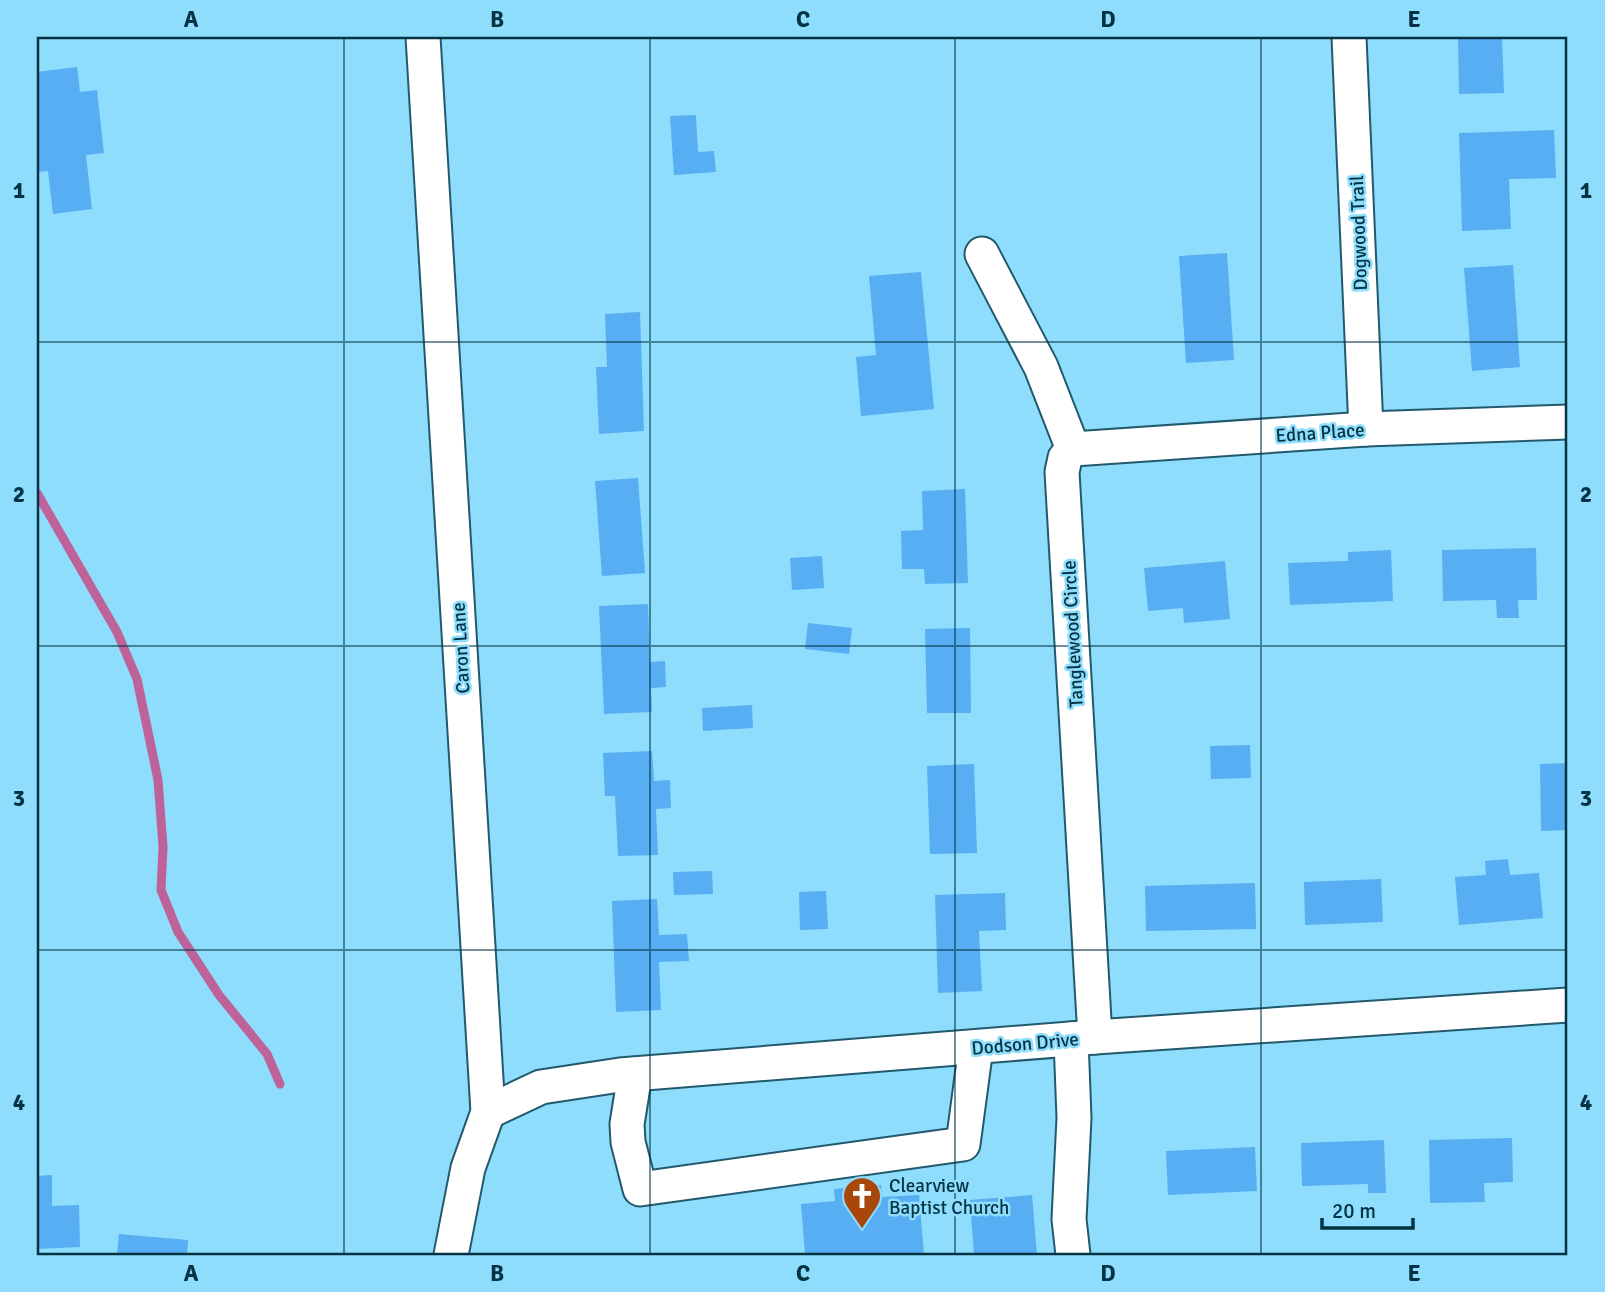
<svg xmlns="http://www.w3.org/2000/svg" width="1605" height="1292" font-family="Signika,sans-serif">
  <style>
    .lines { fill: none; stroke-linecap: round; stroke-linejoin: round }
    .stream { stroke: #bd6399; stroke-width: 9 }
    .building { fill: #57aef3 }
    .minor-casing { stroke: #22596d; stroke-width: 37 }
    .minor { stroke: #fff; stroke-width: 33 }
    .grid { fill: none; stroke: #043443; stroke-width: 2; stroke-opacity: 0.55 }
    .labels { text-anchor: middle; stroke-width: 5; stroke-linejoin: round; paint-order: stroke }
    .street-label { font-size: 19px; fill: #043443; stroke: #8fddfc }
    .poi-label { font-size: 19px; fill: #043443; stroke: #8fddfc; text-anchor: start }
    .neatline { fill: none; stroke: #043443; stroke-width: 2.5 }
    .grid-label { font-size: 23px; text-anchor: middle; font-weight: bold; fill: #043443 }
  </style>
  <rect width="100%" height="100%" fill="#8fddfc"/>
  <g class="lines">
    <path class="stream" d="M37 493 117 632 137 679 158 780 163 847 161 890 178 932 219 995 267 1054 280 1084"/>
  </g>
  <g class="building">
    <path d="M1458 37H1502L1504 93 1459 94Z"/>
    <path d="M77 67 80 92 97 90 104 153 86 155 92 209 53 214 48 171 37 172V72Z"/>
    <path d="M696 115 698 152 714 151 716 172 674 175 670 116Z"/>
    <path d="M1554 130 1556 178 1509 179 1511 229 1462 231 1459 133Z"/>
    <path d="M1227 253 1234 360 1186 363 1179 256Z"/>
    <path d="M1513 265 1520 367 1472 371 1464 268Z"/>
    <path d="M921 272 934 409 861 416 856 357 876 355 869 276Z"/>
    <path d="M640 312 644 431 599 434 596 367H607L605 314Z"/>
    <path d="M638 478 645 573 602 576 595 481Z"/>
    <path d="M965 489 968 583 925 584 924 569H902L901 531 923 530 922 491Z"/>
    <path d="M1536 548 1537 600H1518L1519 618H1497L1496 600 1443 601 1442 550Z"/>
    <path d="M1391 550 1393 601 1290 605 1288 563 1348 561V552Z"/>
    <path d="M822 556 824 588 792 590 790 558Z"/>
    <path d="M1225 561 1230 619 1184 623 1183 608 1148 611 1144 568Z"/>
    <path d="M648 604 650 662 665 661 666 687 651 688 652 712 604 714 599 606Z"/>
    <path d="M808 623 852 628 849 654 805 649Z"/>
    <path d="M970 628 971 713H927L925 629Z"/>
    <path d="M752 705 753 728 703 731 702 708Z"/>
    <path d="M1250 745 1251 778 1211 779 1210 746Z"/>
    <path d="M652 751 654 781 670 780 671 808 656 809 658 855 618 856 615 796H605L603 753Z"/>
    <path d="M1568 763V830L1541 831 1540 764Z"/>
    <path d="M974 764 977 853 930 854 927 766Z"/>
    <path d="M1508 859 1510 875 1539 873 1543 918 1459 925 1455 877 1486 875 1485 861Z"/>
    <path d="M712 871 713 894 674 895 673 872Z"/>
    <path d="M1381 879 1383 922 1305 925 1304 882Z"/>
    <path d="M1255 883 1256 929 1146 931 1145 886Z"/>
    <path d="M826 891 828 929 800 930 799 892Z"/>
    <path d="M1005 893 1006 930 979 931 982 991 938 993 935 895Z"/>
    <path d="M657 899 659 935 687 934 689 961 659 962 661 1010 616 1012 612 901Z"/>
    <path d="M1512 1138 1513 1182 1484 1183 1485 1202 1430 1203 1429 1140Z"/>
    <path d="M1384 1140 1386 1193H1368V1184L1302 1186 1301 1143Z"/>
    <path d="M1255 1147 1257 1191 1168 1195 1166 1151Z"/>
    <path d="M52 1175V1206L79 1205 80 1247 37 1249V1176Z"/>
    <path d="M881 1185 882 1197 919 1195 924 1255H805L801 1204 835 1201 834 1189Z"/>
    <path d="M1032 1195 1037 1255H974L970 1200Z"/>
    <path d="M119 1234 188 1240 187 1255H117Z"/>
  </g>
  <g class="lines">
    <defs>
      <g id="minor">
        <path d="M423 37 488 1112 468 1168 451 1255"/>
        <path d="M1349 37 1366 429"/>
        <path d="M982 254 1041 367 1073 449"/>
        <path d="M1073 449 1065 458 1062 472 1095 1037"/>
        <path d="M1073 449 1366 429 1568 422"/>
        <path d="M1071 1039 1074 1118 1069 1219 1073 1255"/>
        <path d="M635 1074 627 1124 628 1142 640 1189 963 1144 976 1047"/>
        <path d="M488 1112 541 1087 620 1075 1095 1037 1568 1005"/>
      </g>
    </defs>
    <use href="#minor" class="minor-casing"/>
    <use href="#minor" class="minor"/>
  </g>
  <path class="grid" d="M344 37V1255M650 37V1255M955 37V1255M1261 37V1255M37 342H1568M37 646H1568M37 950H1568"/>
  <defs>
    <symbol id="church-pin" viewBox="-11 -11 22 30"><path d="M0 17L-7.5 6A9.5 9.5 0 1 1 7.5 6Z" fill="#a9470b" stroke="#8fddfc"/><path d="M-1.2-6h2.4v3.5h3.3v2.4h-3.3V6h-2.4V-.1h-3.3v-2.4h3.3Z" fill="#fff"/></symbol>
  </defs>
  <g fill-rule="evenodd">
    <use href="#church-pin" x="840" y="1174" width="44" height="60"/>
  </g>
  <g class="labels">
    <g class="street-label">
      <text transform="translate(1358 233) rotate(-92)" y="7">Dogwood Trail</text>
      <text transform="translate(1320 432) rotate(-4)" y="7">Edna Place</text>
      <text transform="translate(1072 634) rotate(-93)" y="7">Tanglewood Circle</text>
      <text transform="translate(460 648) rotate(-93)" y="7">Caron Lane</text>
      <text transform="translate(1025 1043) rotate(-5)" y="7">Dodson Drive</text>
    </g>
    <g class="poi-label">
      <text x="889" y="1192">Clearview<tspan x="889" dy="22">Baptist Church</tspan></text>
    </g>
  </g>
  <rect width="1605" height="1292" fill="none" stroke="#8fddfc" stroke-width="77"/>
  <path d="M1322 1218v10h91v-10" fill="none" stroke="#043443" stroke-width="3.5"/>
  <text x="1332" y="1218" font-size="21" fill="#043443" stroke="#8fddfc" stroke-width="5" paint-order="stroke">20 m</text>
  <rect x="38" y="38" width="1528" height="1216" class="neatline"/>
  <g class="grid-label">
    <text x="191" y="27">A</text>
    <text x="497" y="27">B</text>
    <text x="803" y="27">C</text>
    <text x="1108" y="27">D</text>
    <text x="1414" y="27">E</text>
    <text x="19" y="198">1</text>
    <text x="1586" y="198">1</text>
    <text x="19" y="502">2</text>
    <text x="1586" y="502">2</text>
    <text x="19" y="806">3</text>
    <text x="1586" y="806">3</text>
    <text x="19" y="1110">4</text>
    <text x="1586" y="1110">4</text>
    <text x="191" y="1281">A</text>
    <text x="497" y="1281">B</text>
    <text x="803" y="1281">C</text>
    <text x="1108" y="1281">D</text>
    <text x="1414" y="1281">E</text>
  </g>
</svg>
